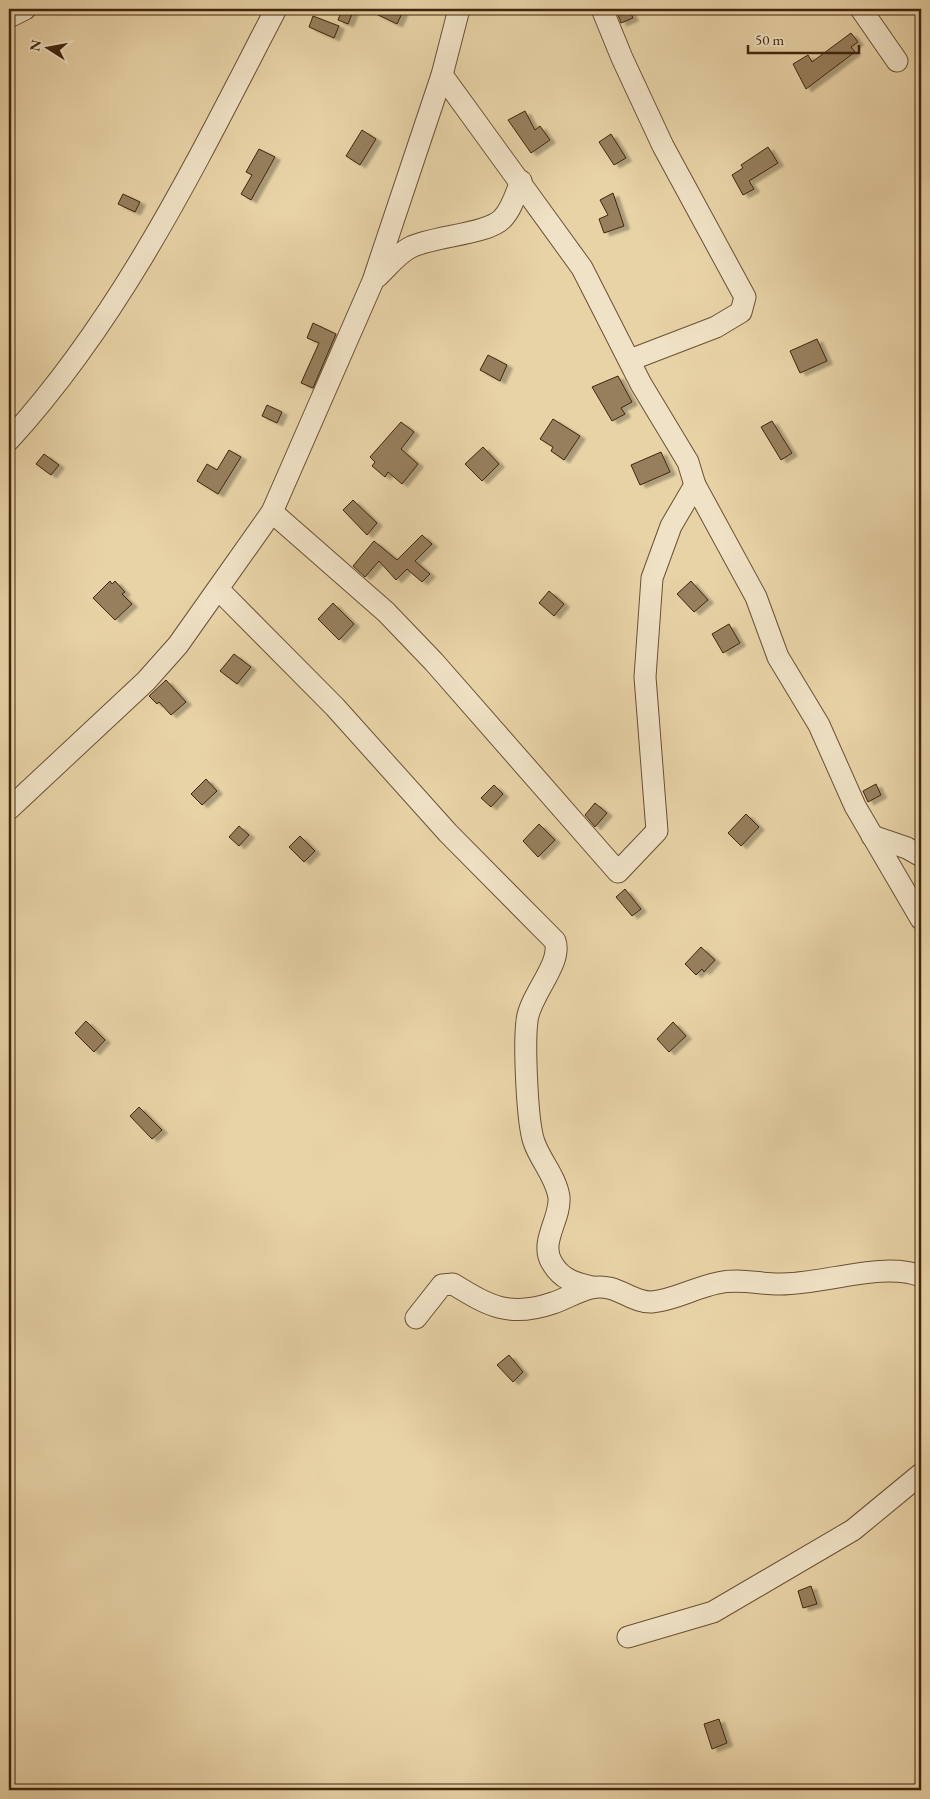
<svg xmlns="http://www.w3.org/2000/svg" width="930" height="1799" font-family="'EB Garamond',serif">
  <style>
    .building { fill: #977f5d; stroke: #40250d; filter: url(#shadow) }
    .lines { fill: none; stroke-linecap: round; stroke-linejoin: round }
    .minor-casing { stroke: #6a5034; stroke-width: 23 }
    .minor { stroke: #f0e2c6; stroke-width: 21 }
  </style>
  <defs>
    <filter id="shadow"><feDropShadow dx="5.5" dy="3" stdDeviation="1" flood-color="#0004"/></filter>
  </defs>
  <rect width="100%" height="100%" fill="#e8d3a7"/>
  <filter id="stains"><feTurbulence type="fractalNoise" baseFrequency=".004" numOctaves="4"/><feColorMatrix values="0 0 0 0 .2 0 0 0 0 .09 0 0 0 0 .02 0 0 0 .5 -.17"/></filter>
  <radialGradient id="worn" r=".72"><stop offset=".6" stop-color="#630" stop-opacity="0"/><stop offset="1" stop-color="#630" stop-opacity=".3"/></radialGradient>
  <g class="building">
    <path d="M342 9H354L348 24 338 20Z"/>
    <path d="M366 9H404L397 24Z"/>
    <path d="M625 9H629L633 18 621 23 617 12Z"/>
    <path d="M313 16 339 26 334 38 309 27Z"/>
    <path d="M851 33 858 42 851 47 855 52 806 89 793 64 808 55 812 62Z"/>
    <path d="M525 111 535 130 540 126 550 140 531 153 508 120Z"/>
    <path d="M362 130 376 139 360 165 346 156Z"/>
    <path d="M611 134 626 158 614 165 599 142Z"/>
    <path d="M768 147 778 163 749 181 754 189 743 195 732 175 743 168 741 165Z"/>
    <path d="M259 149 275 157 251 200 241 194 252 175 246 172Z"/>
    <path d="M613 193 624 226 604 233 599 219 608 215 600 200Z"/>
    <path d="M123 194 140 202 135 212 118 204Z"/>
    <path d="M313 323 336 334 313 388 301 383 319 343 307 338Z"/>
    <path d="M817 339 827 361 800 373 790 351Z"/>
    <path d="M488 355 507 365 500 381 480 370Z"/>
    <path d="M618 376 632 402 621 408 625 414 612 421 592 387Z"/>
    <path d="M267 405 282 412 277 423 262 416Z"/>
    <path d="M553 419 580 436 564 460 551 451 553 447 540 439Z"/>
    <path d="M772 421 792 453 781 460 761 427Z"/>
    <path d="M401 422 414 432 401 449 418 464 402 484 388 472 385 477 372 466 375 462 370 457Z"/>
    <path d="M483 447 499 464 482 481 465 464Z"/>
    <path d="M229 450 241 457 218 494 197 481 207 464 217 470Z"/>
    <path d="M661 452 670 472 640 485 631 465Z"/>
    <path d="M44 454 59 465 51 475 36 464Z"/>
    <path d="M353 500 377 523 367 535 343 510Z"/>
    <path d="M422 535 432 544 415 561 430 574 422 582 407 569 396 580 379 561 365 577 353 566 374 541 397 560Z"/>
    <path d="M110 581 112 584 115 581 125 592 122 594 132 604 115 620 93 598Z"/>
    <path d="M691 581 708 600 694 612 677 594Z"/>
    <path d="M549 591 564 604 554 616 539 603Z"/>
    <path d="M333 603 354 624 339 640 318 619Z"/>
    <path d="M729 624 740 643 723 653 712 634Z"/>
    <path d="M234 654 251 667 237 684 220 671Z"/>
    <path d="M166 680 186 702 171 715 159 702 157 704 149 696Z"/>
    <path d="M206 779 217 791 202 805 191 794Z"/>
    <path d="M876 784 881 795 868 802 863 791Z"/>
    <path d="M494 785 503 794 491 807 481 798Z"/>
    <path d="M595 803 607 813 595 827 585 815Z"/>
    <path d="M746 814 759 827 741 846 728 833Z"/>
    <path d="M539 824 555 840 538 857 523 841Z"/>
    <path d="M239 826 249 835 239 846 229 837Z"/>
    <path d="M300 836 315 851 304 862 289 847Z"/>
    <path d="M625 889 641 909 632 916 616 897Z"/>
    <path d="M701 947 715 960 704 972 702 969 696 975 685 964Z"/>
    <path d="M86 1021 105 1040 94 1052 75 1033Z"/>
    <path d="M673 1022 686 1036 669 1052 657 1039Z"/>
    <path d="M139 1107 162 1130 152 1139 130 1116Z"/>
    <path d="M509 1355 523 1372 513 1382 497 1365Z"/>
    <path d="M811 1586 817 1604 803 1608 798 1591Z"/>
    <path d="M719 1719 727 1743 712 1749 704 1724Z"/>
  </g>
  <g class="lines">
    <defs>
      <g id="minor">
        <path d="M602 9 622 58 663 146 745 297 741 312 716 327 630 360"/>
        <path d="M861 9 897 61"/>
        <path d="M9 17 25 9"/>
        <path d="M442 75 582 268 641 384 688 462 695 485 756 597 778 657 819 725 855 806 921 919"/>
        <path d="M377 277C388 267 397 254 411 247 434 236 488 234 502 219 512 209 516 193 521 181"/>
        <path d="M9 440C124 314 198 159 276 9"/>
        <path d="M272 512 386 612 434 662 618 872 657 831 645 677 652 578 671 526 695 485"/>
        <path d="M219 590 335 707 448 833 555 941C563 963 529 996 527 1021 524 1043 527 1123 534 1142 540 1160 556 1177 559 1197 561 1219 539 1242 552 1263 562 1280 575 1283 592 1287"/>
        <path d="M9 809 146 681 178 645 272 512 373 281 442 75 459 9"/>
        <path d="M872 836 907 848 921 856"/>
        <path d="M416 1318 442 1285 453 1284C489 1306 509 1318 553 1303 565 1299 578 1291 591 1288 616 1282 631 1303 652 1302 675 1300 696 1287 718 1283 738 1278 759 1284 779 1284 822 1285 882 1261 921 1276"/>
        <path d="M628 1637 713 1612 853 1530 921 1474"/>
      </g>
    </defs>
    <use href="#minor" class="minor-casing"/>
    <use href="#minor" class="minor"/>
  </g>
  <rect width="930" height="1799" fill="none" stroke="#e8d3a7" stroke-width="30"/>
  <rect x="10" y="10" width="910" height="1779" fill="none" stroke="#40250d" stroke-width="2.5"/>
  <rect x="15" y="15" width="900" height="1769" fill="none" stroke="#40250d"/>
  <g transform="translate(48 48) rotate(281)" stroke="#f0e2c6" stroke-width="4" paint-order="stroke">
  <path d="M0-4L9 19L0 12L-9 19Z" fill="#40250d"/>
  <text y="-8" font-size="14" font-weight="bold" text-anchor="middle" fill="#40250d">N</text>
  </g>
  <path d="M748 45v8h111v-8" fill="none" stroke="#40250d" stroke-width="2.5"/>
  <text x="755" y="45" font-size="15" fill="#40250d" stroke="#f0e2c6" stroke-width="4" paint-order="stroke">50 m</text>
  <rect width="100%" height="100%" filter="url(#stains)"/>
  <rect width="100%" height="100%" fill="url(#worn)"/>
</svg>
